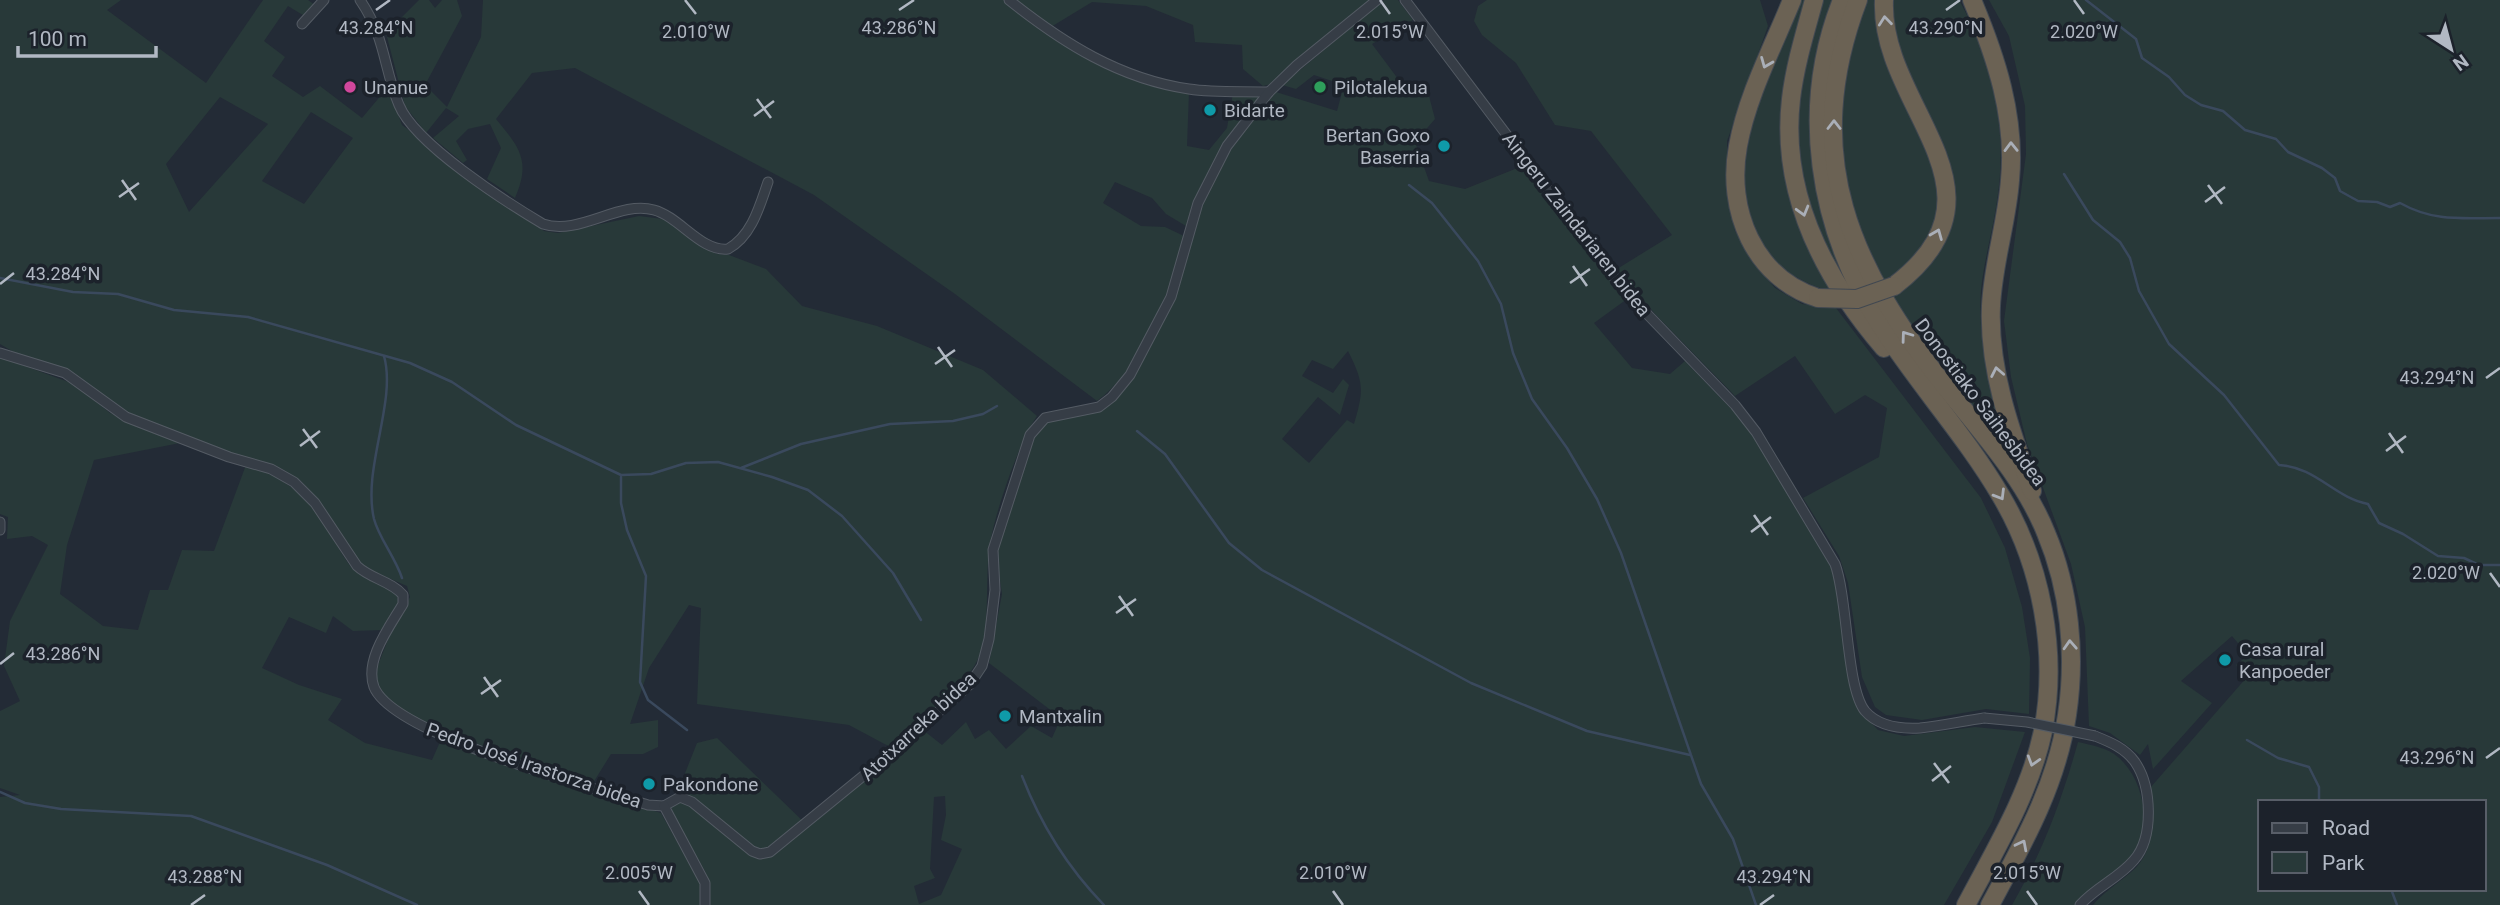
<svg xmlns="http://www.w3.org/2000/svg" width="2500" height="905" font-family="Roboto,sans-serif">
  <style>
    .green { fill: #283939; fill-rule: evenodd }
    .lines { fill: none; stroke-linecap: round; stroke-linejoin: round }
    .stream { stroke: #3a495d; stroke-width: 2.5 }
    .street-casing { stroke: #545b64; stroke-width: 11 }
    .highway-casing { stroke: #414851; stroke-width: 20 }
    .street { stroke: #363d46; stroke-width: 9 }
    .highway { stroke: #6b6254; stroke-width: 18 }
    .street-bridge-casing { stroke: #545b64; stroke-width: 11; stroke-linecap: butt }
    .highway-bridge-casing { stroke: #414851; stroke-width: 20; stroke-linecap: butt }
    .street-bridge { stroke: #363d46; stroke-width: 9 }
    .highway-bridge { stroke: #6b6254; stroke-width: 18 }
    .oneway { stroke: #aaafb8 }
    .ticks { fill: none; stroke: #b1b8c3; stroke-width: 2.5 }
    .hotel-dot { fill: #d1479c; stroke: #1c222b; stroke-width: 2.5 }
    .leisure-dot { fill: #2e9e5b; stroke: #1c222b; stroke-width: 2.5 }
    .culture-dot { fill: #0f9aa8; stroke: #1c222b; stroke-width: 2.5 }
    .labels { text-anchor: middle; stroke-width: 7; stroke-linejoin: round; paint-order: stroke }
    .poi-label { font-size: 19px; fill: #b1b8c3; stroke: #1c222b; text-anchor: start }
    .street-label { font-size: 19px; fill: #b1b8c3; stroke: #1c222b }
    .ticks-label { font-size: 18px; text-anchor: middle; fill: #b1b8c3; stroke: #1c222b; stroke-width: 7; stroke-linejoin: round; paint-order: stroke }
  </style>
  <rect width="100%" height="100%" fill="#232b36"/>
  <g class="green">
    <path d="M0 0H121L107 10 206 83 263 0H308L319 8 311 20 288 6 264 41 285 57 272 76 303 97 320 86 362 118 388 87 402 125 544 231 558 233 639 216 663 219 717 254 729 255 766 269 802 306 877 326 983 370 1037 416C1019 441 993 518 989 550 985 581 991 633 977 661 962 691 917 724 892 748L849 725 697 704 701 608 689 605 649 668 630 724 658 720V747L643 754H611L593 783 459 741 389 704 378 689 376 670 391 632 410 597 407 586 363 567 322 504 301 481 282 469 229 454 124 411 78 377 55 365 17 354 0 344ZM220 97 268 124 189 212 166 164ZM311 112 353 138 304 204 262 181Z"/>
    <path d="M419 0H429L435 8 442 0H457L462 16 425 85 447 107 481 37 483 0H1005L1077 52 1146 84 1189 92 1187 146 1209 150 1227 128 1233 93 1264 95C1229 138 1204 173 1186 226L1166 214 1152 198 1115 182 1103 203 1141 226 1165 227 1184 236C1172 289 1142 369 1097 401L955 294 814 195 575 68 532 73 496 119C520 148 531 161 515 198L487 179 501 148 490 124 468 129 456 141 467 160 463 163 433 138 459 116 446 108 426 133 405 106 386 33Z"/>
    <path d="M1017 0H1370L1275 83 1263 86 1243 69 1242 45 1195 42 1193 25 1146 6 1092 2 1051 27Z"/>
    <path d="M1384 0H1398L1413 20 1372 44 1410 95 1429 96 1435 119 1415 142 1429 181 1465 189 1525 165 1627 299 1594 323 1632 368 1670 374 1685 361 1747 425 1829 560 1838 589 1857 708 1878 730 1904 736 1975 727 2025 732 1992 822 1944 905H709L710 885 705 871 672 814V806L697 743 717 738 809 827 923 730 942 745 966 722 975 739 989 730 1006 749 1031 726 1052 738 1061 718 989 663 1002 594 996 553 1031 438 1047 421 1116 397 1175 292 1201 203 1228 150 1276 92 1337 111 1344 85 1314 75 1296 89 1282 85ZM1348 351C1364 383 1364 390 1354 424L1347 420 1309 463 1282 439 1318 397 1340 415 1349 385 1343 379 1333 393 1302 376 1312 360 1333 369ZM945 796 946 815 941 840 962 849 941 895 919 904 914 886 935 878 930 869 934 797Z"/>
    <path d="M1487 0H1760L1768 26 1727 141V192L1735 231 1753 263 1775 288 1802 304 1836 308 1981 498 2005 548 2022 607 2030 658 2029 714 1986 709 1922 720 1886 715 1875 707 1862 677 1848 583 1839 556 1803 498 1879 457 1887 408 1865 395 1835 414 1795 356 1735 396 1656 315 1617 269 1672 235 1591 131 1555 125 1516 63 1482 35 1474 21 1478 6Z"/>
    <path d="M1800 0H1959C1994 62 2008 131 1997 201 1993 230 1984 260 1981 290 1977 348 1994 403 2011 457L1895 303 1874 265 1826 290C1685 244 1761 93 1800 0Z"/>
    <path d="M1989 0H2500V905H2093C2104 892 2117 884 2130 873 2157 852 2152 818 2150 788L2247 677 2236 665 2248 655 2232 636 2181 681 2212 703 2153 769 2148 744 2140 755 2110 733 2089 726 2085 627 2071 564 2027 444 2011 377 2004 321 2026 154 2025 106 2009 36ZM2260 802H2484V889H2260Z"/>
    <path d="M0 357 74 384 110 413 180 443 94 460 67 545 60 594 103 626 138 630 150 590H168L182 550 214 551 246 465C290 480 307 496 332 536 338 546 344 559 352 568 363 580 392 582 397 596 402 607 388 621 383 630L353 631 333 616 326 633 289 617 262 668 299 685 342 699 328 720 365 743 432 760 440 742 661 813 701 885 702 905H0V797L20 795 0 788V711L20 701 4 666 10 621 48 545 32 536 7 539 8 517 0 514Z"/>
    <path d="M2078 742C2091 745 2103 747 2114 754 2143 774 2155 828 2132 856 2117 875 2092 886 2075 905H2012C2042 853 2062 800 2078 742Z"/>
  </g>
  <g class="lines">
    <g class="stream">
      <path d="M2086 0 2136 39 2142 58 2169 77 2185 95 2201 105 2223 111 2245 130 2276 139 2288 152 2322 168 2335 178 2340 191 2358 201 2377 202 2390 207 2400 203C2434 222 2462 218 2500 218"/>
      <path d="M2064 174 2093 220 2120 242 2130 258 2139 291 2169 344 2224 395 2279 465C2316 467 2335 498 2368 504L2379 523 2403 534 2438 556 2464 558 2479 565H2500"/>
      <path d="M1409 185 1432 203 1478 261 1501 304 1513 353 1532 399 1567 448 1597 499 1621 553 1701 784 1733 839 1756 905"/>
      <path d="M0 278 73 292 118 294 174 310 248 317 410 363 452 382 516 425 621 475 651 474 686 463 718 462 772 477 808 490 842 516 893 573 921 620"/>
      <path d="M384 356C397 402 362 468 374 519 379 538 395 557 402 578"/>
      <path d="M1137 431 1165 454 1229 543 1262 570 1471 683 1587 731 1690 755"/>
      <path d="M741 468 801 444 890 424 953 421 983 414 997 406"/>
      <path d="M621 477V503L627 530 646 576 640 682 648 700 687 730"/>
      <path d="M2247 740 2278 758 2309 767 2319 787V802"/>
      <path d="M1022 776C1041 825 1067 867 1104 905"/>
      <path d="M0 792 25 803 61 809 191 816 327 865 417 905"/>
      <path d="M2391 889 2397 905"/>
    </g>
    <defs>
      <g id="street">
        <path d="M360 0C386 38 383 67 399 105 415 144 506 202 543 224 580 236 619 200 654 210 680 217 701 252 728 249 752 236 760 205 768 182"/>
        <path d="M1009 0C1063 43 1120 79 1189 89 1215 93 1243 91 1269 92"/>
        <path d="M1405 0 1623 289 1735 405 1756 432 1835 564C1848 599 1846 687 1865 711 1878 726 1901 729 1920 728 1941 726 1963 721 1984 718"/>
        <path d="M302 24 324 0"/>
        <path d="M0 353 65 373 126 417 229 457 271 469 294 482 315 503 357 566C371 579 391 581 403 595V604C390 626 364 660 374 687 393 735 595 788 648 805L664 806"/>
        <path d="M0 522V530"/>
        <path d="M664 806 680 797 692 802 752 851 760 854 770 852 890 754 970 684 982 666 989 639 995 590 993 550 1030 435 1045 418 1099 407 1112 397 1130 375 1171 297 1198 203 1227 146 1269 92 1297 65 1377 0"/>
        <path d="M664 806 705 883V905"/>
        <path d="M2080 905C2096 887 2119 878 2134 860 2154 837 2152 787 2135 762 2125 748 2110 742 2095 736"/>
      </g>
      <g id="highway">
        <path d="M1792 0C1773 47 1747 96 1738 146 1726 210 1754 278 1818 298"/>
        <path d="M1814 0C1805 33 1795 65 1791 99 1780 194 1825 279 1884 348"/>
        <path d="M1842 0C1799 107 1818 227 1879 323 1917 383 1966 436 2001 496 2042 565 2058 653 2043 731 2030 793 1995 850 1966 905"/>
        <path d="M1858 0C1799 156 1850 267 1948 390 1983 434 2025 480 2046 533 2070 590 2076 655 2067 715 2057 784 2023 844 1990 905"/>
        <path d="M1884 0C1879 108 2020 190 1894 286"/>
        <path d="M1972 0C1996 57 2016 117 2010 180 2007 222 1993 263 1991 306 1988 369 2011 432 2032 491"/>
      </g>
    </defs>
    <use href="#street" class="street-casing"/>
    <use href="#highway" class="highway-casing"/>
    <use href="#street" class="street"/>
    <use href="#highway" class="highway"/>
    <defs>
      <path id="street-bridge" d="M1984 718 2027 722 2095 736"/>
      <path id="highway-bridge" d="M1818 298 1857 299 1894 286"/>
    </defs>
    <use href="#street-bridge" class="street-bridge-casing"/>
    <use href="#highway-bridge" class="highway-bridge-casing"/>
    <use href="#street-bridge" class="street-bridge"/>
    <use href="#highway-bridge" class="highway-bridge"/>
  </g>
  <defs><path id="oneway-chevron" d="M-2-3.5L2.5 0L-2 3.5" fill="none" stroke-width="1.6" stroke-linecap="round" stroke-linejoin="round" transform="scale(1.75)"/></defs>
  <g class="oneway">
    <use href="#oneway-chevron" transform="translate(1885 21) rotate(-96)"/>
    <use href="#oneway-chevron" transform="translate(1766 63) rotate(112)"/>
    <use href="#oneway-chevron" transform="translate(1834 125) rotate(-90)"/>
    <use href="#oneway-chevron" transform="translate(2011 147) rotate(-91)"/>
    <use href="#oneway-chevron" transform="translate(1803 211) rotate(74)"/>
    <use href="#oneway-chevron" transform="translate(1937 234) rotate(-68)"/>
    <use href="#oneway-chevron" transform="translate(1906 336) rotate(-126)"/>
    <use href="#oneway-chevron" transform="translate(1997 372) rotate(-101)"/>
    <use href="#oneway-chevron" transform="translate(2000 495) rotate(59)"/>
    <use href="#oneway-chevron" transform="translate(2070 645) rotate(-93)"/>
    <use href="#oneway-chevron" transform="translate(2033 761) rotate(107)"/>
    <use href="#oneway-chevron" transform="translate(2022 845) rotate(-63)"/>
  </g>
  <path class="ticks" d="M685 0 696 14M1380 0 1390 14M2074 0 2084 14M376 10 390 0M899 10 914 0M1946 10 1960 0M757 99 771 118M754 116 774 101M122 180 136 200M2208 185 2222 204M119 197 139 183M2205 202 2225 187M1573 266 1587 286M1570 283 1590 269M0 284 14 273M938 347 952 367M935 364 955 350M2486 378 2500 368M303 429 317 448M2389 433 2403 453M300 446 320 431M2386 451 2406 436M1754 515 1768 535M1751 532 1771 517M2490 573 2500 587M1119 596 1133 616M1116 613 1136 599M0 664 14 653M484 677 498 697M481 694 501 680M2486 758 2500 748M1934 763 1949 783M1932 781 1951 766M639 891 649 905M1333 891 1343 905M2027 891 2037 905M191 905 205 895M1760 905 1774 895"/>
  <circle class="hotel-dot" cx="350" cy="87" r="7"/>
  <circle class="leisure-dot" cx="1320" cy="87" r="7"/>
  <g class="culture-dot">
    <circle cx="1210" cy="110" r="7"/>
    <circle cx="1444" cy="146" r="7"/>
    <circle cx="2225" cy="660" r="7"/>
    <circle cx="1005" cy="716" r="7"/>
    <circle cx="649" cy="784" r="7"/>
  </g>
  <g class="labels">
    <g class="poi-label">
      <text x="364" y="94">Unanue</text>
      <text x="1334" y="94">Pilotalekua</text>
      <text x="1224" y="117">Bidarte</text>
      <text x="1430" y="142" text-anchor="end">Bertan Goxo<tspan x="1430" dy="22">Baserria</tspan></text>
      <text x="2239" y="656">Casa rural<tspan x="2239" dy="22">Kanpoeder</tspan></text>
      <text x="1019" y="723">Mantxalin</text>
      <text x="663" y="791">Pakondone</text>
    </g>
    <g class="street-label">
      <text transform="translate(1577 224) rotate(52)" y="7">Aingeru Zaindariaren bidea</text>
      <text transform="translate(1981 402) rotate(53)" y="7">Donostiako Saihesbidea</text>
      <text transform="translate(918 726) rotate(-43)" y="7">Atotxarreka bidea</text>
      <text transform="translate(534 765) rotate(19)" y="7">Pedro José Irastorza bidea</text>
    </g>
  </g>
  <g class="ticks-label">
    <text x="376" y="34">43.284°N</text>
    <text x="899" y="34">43.286°N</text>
    <text x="1946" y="34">43.290°N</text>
    <text x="696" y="38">2.010°W</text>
    <text x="1390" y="38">2.015°W</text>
    <text x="2084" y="38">2.020°W</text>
    <text x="63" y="280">43.284°N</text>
    <text x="2437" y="384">43.294°N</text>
    <text x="2446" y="579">2.020°W</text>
    <text x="63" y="660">43.286°N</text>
    <text x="2437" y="764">43.296°N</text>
    <text x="639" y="879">2.005°W</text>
    <text x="1333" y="879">2.010°W</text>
    <text x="2027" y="879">2.015°W</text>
    <text x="205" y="883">43.288°N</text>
    <text x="1774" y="883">43.294°N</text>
  </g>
  <rect x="2258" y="800" width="228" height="91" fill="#1c222b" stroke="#585e68" stroke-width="2"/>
  <rect x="2272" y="823" width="35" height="10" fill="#363d46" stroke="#585e68" stroke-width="2"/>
  <text x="2322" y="835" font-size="21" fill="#b1b8c3">Road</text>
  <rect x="2272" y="852" width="35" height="21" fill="#283939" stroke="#585e68" stroke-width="2"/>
  <text x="2322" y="870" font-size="21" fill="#b1b8c3">Park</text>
  <g transform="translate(2451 49) rotate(144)" stroke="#1c222b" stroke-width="5" paint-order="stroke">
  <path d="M0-5L12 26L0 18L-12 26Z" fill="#b1b8c3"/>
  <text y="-10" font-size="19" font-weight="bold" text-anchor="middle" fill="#b1b8c3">N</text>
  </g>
  <path d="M18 46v10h138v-10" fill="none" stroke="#b1b8c3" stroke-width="3.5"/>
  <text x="28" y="46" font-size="21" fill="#b1b8c3" stroke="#1c222b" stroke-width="5" paint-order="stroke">100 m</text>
</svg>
